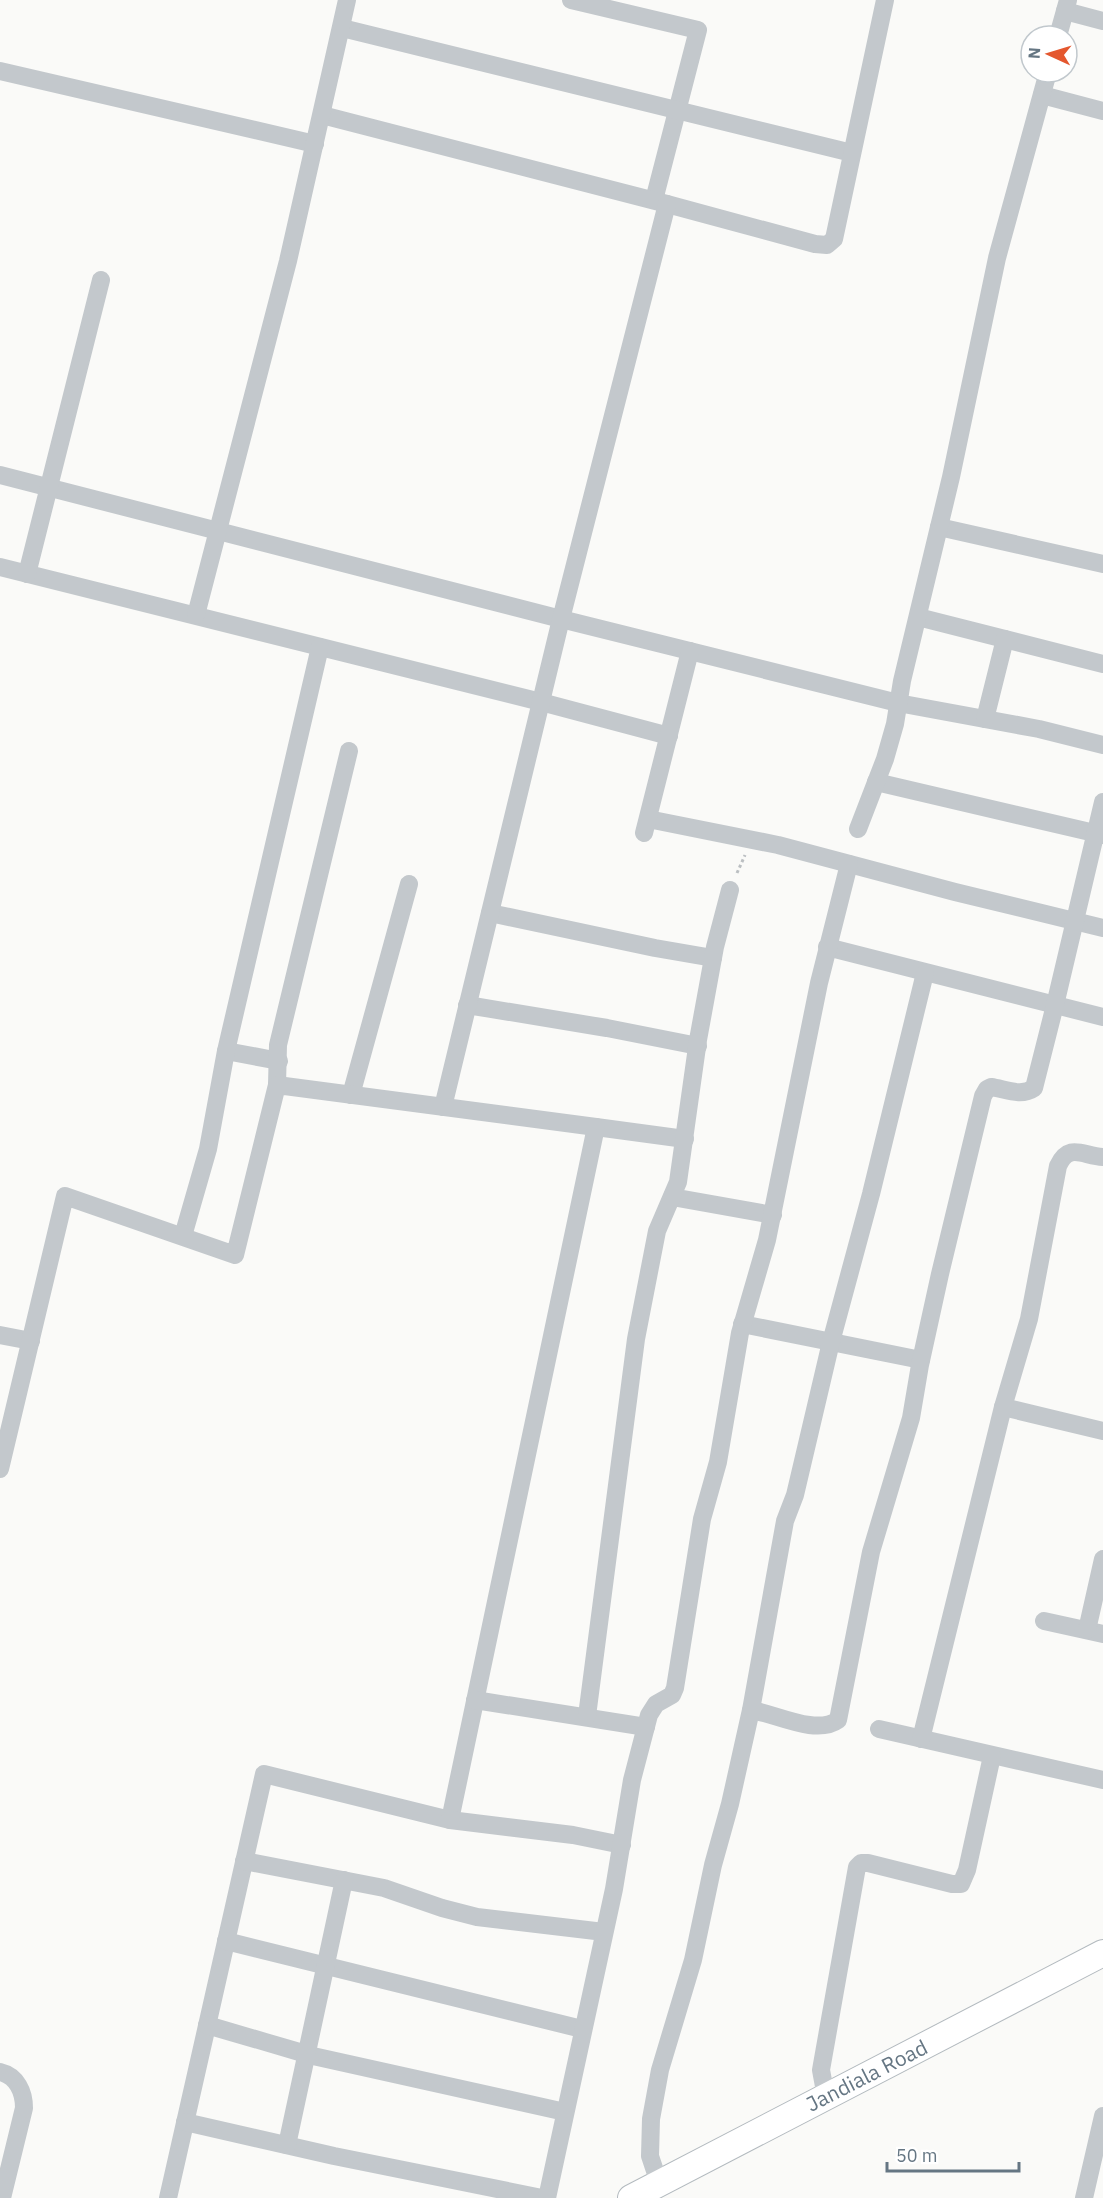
<svg xmlns="http://www.w3.org/2000/svg" width="1103" height="2198" font-family="'IBM Plex Sans',sans-serif">
  <style>
    .lines { fill: none; stroke-linecap: round; stroke-linejoin: round }
    .secondary-casing { stroke: #b3babf; stroke-width: 28 }
    .path { stroke: #bbbfc2; stroke-width: 3; stroke-dasharray: 3 3; stroke-linecap: butt }
    .street { stroke: #c3c8cc; stroke-width: 18 }
    .secondary { stroke: #fff; stroke-width: 26 }
    .labels { text-anchor: middle; stroke-width: 6; stroke-linejoin: round; paint-order: stroke }
    .street-label { font-size: 21px; fill: #657683; stroke: #fff }
  </style>
  <rect width="100%" height="100%" fill="#fafaf8"/>
  <g class="lines">
    <defs>
      <path id="secondary" d="M631 2198 1103 1953"/>
    </defs>
    <use href="#secondary" class="secondary-casing"/>
    <path class="path" d="M737 873 745 855"/>
    <g class="street">
      <path d="M571 0 698 30 654 200"/>
      <path d="M1065 11 1103 21"/>
      <path d="M342 28 852 153"/>
      <path d="M1058 36 1068 0"/>
      <path d="M0 71 315 144"/>
      <path d="M1042 95 1103 111"/>
      <path d="M322 115 667 204 815 244 827 245 834 239 885 0"/>
      <path d="M0 475 561 619 898 703 1039 729 1103 745"/>
      <path d="M939 527 1103 564"/>
      <path d="M0 567 541 702 669 736"/>
      <path d="M27 574 101 280"/>
      <path d="M196 615 288 261 347 0"/>
      <path d="M918 617 1103 664"/>
      <path d="M985 719 1005 639"/>
      <path d="M876 782 1103 835"/>
      <path d="M648 819 778 845 955 892 1103 928"/>
      <path d="M858 829 885 759 895 724 902 681 951 477 997 258 1048 72"/>
      <path d="M644 833 690 651"/>
      <path d="M490 913 655 948 713 958"/>
      <path d="M827 947 1103 1017"/>
      <path d="M467 1005 607 1028 698 1046"/>
      <path d="M226 1051 279 1061"/>
      <path d="M277 1085 278 1045 349 751"/>
      <path d="M351 1095 409 884"/>
      <path d="M443 1107 561 619 667 204"/>
      <path d="M596 1127 685 1139"/>
      <path d="M672 1197 773 1215"/>
      <path d="M183 1236 208 1149 226 1051 320 647"/>
      <path d="M742 1324 921 1360"/>
      <path d="M0 1335 31 1341"/>
      <path d="M1003 1407 1103 1431"/>
      <path d="M0 1469 65 1196 235 1255 277 1085 596 1127 450 1820 264 1774 168 2198"/>
      <path d="M1044 1621 1103 1634"/>
      <path d="M1087 1630 1103 1559"/>
      <path d="M475 1700 646 1727"/>
      <path d="M751 1710C774 1713 816 1736 838 1720L871 1552 911 1418 920 1365 940 1274 983 1096 987 1089 991 1087C1005 1089 1021 1097 1034 1088L1055 1005 1103 802"/>
      <path d="M587 1716 636 1339 657 1231 678 1182 698 1040 715 947 730 890"/>
      <path d="M879 1729 1103 1780"/>
      <path d="M921 1739 1003 1407 1029 1319 1058 1166C1069 1142 1083 1156 1103 1157"/>
      <path d="M450 1820 573 1835 622 1845"/>
      <path d="M244 1861 384 1888 442 1908 477 1917 604 1932"/>
      <path d="M226 1941 582 2029"/>
      <path d="M207 2025 313 2056 565 2112"/>
      <path d="M0 2072C17 2076 24 2092 24 2108L2 2198"/>
      <path d="M826 2097 821 2070 857 1867 861 1863H868L952 1884H961L967 1870 992 1756"/>
      <path d="M185 2122 334 2156 542 2198"/>
      <path d="M287 2145 344 1880"/>
      <path d="M659 2183 650 2156 651 2119 660 2070 693 1960 713 1865 730 1804 751 1710 785 1521 795 1495 831 1342 871 1194 925 973"/>
      <path d="M547 2198 614 1889 632 1780 649 1715 656 1704 672 1695 675 1688 702 1519 718 1462 740 1333 767 1240 819 983 849 864"/>
      <path d="M1084 2198 1103 2116"/>
    </g>
    <use href="#secondary" class="secondary"/>
  </g>
  <g class="labels">
    <g class="street-label">
      <text transform="translate(867 2076) rotate(-27)" y="7">Jandiala Road</text>
    </g>
  </g>
  <g transform="translate(1049 54) rotate(274)"><circle r="28" fill="#ffffff" stroke="#c1c8cd" stroke-width="1.5"/>
  <path d="M0-4.5L10 22L0 15L-10 22Z" fill="#e4572e"/>
  <text y="-9" font-size="16" font-weight="bold" text-anchor="middle" fill="#657683">N</text>
  </g>
  <path d="M887 2162v9h132v-9" fill="none" stroke="#657683" stroke-width="3"/>
  <text x="896" y="2162" font-size="18" fill="#657683" stroke="#ffffff" stroke-width="4.5" paint-order="stroke">50 m</text>
</svg>
